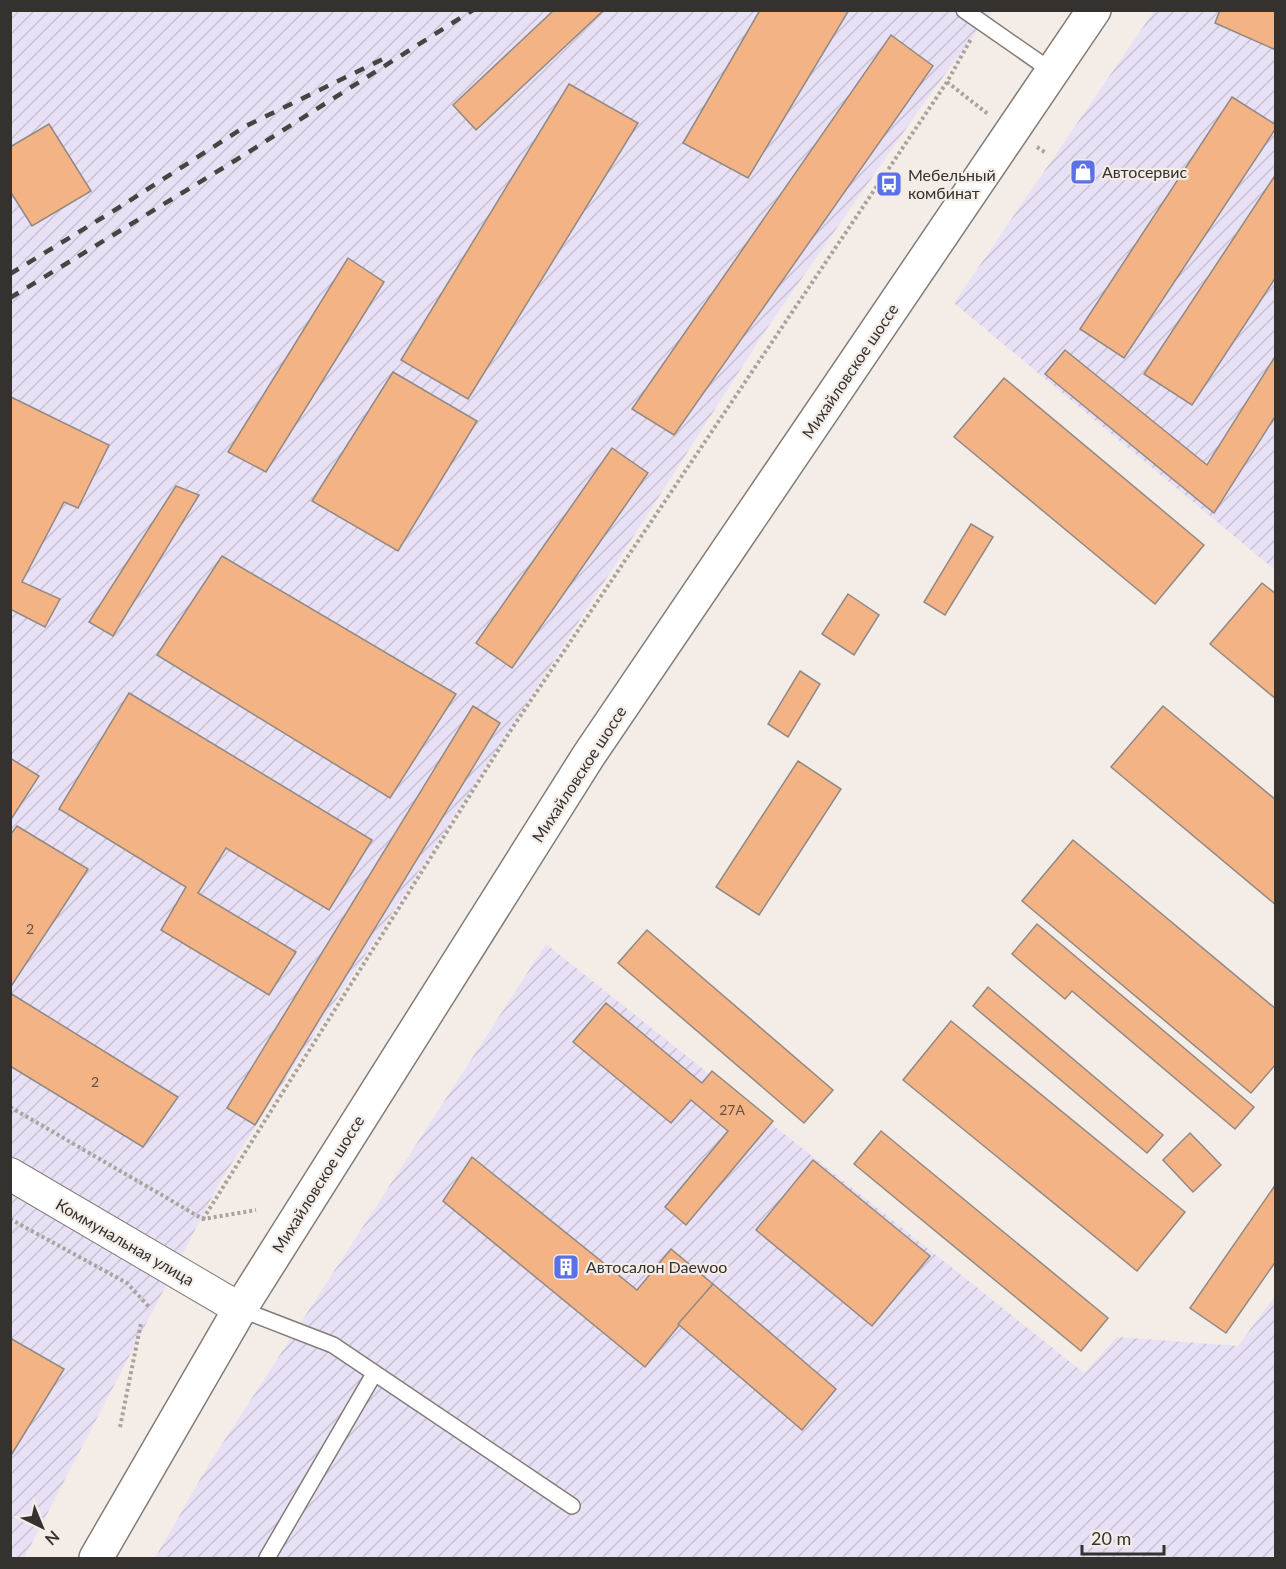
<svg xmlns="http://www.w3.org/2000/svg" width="1286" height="1569" font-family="Lato,sans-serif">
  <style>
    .industrial { fill: url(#industrial-furrows) }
    .building { fill: #f3b385; stroke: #918984; stroke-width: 1.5 }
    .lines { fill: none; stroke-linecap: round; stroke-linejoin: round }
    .lane-casing { stroke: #837c77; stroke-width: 18 }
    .street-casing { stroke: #837c77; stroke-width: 34 }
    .secondary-casing { stroke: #837c77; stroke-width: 36 }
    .path { stroke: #a9a39f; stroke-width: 4; stroke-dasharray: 3 3; stroke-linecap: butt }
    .lane { stroke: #fff; stroke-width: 15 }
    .street { stroke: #fff; stroke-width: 32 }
    .secondary { stroke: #fff; stroke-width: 33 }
    .rail { stroke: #474441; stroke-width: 4.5; stroke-dasharray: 10 10; stroke-linecap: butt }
    .labels { text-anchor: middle; stroke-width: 4.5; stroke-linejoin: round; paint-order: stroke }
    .number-label { font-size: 14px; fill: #645244 }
    .poi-label { font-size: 16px; fill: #34312f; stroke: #f4ece7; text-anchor: start }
    .street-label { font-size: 16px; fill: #34312f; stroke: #f4ece7 }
  </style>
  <defs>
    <pattern id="industrial-furrows" width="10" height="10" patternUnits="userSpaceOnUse" patternTransform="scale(1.5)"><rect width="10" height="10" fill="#e8e0f5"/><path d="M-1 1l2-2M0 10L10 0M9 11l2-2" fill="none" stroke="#c8c1d2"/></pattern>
  </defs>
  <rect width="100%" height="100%" fill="#f4ece7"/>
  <g class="industrial">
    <path d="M11 11H992L926 100 765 331 221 1180 24 1558H11Z"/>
    <path d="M1154 11H1275V570L954 303Z"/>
    <path d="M546 944 1084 1373 1117 1337 1238 1346 1275 1296V1558H155L206 1469Z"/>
  </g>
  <g class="building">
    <path d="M554 10H604L476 130 453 105Z"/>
    <path d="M760 10H849L748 178 683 143Z"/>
    <path d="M1220 10H1276V50L1215 23Z"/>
    <path d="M891 35 933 66 674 435 632 409Z"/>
    <path d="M569 84 638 123 468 399 401 360Z"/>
    <path d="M1232 97 1276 125V128L1124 358 1080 329Z"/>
    <path d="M49 124 91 191 32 226 10 191V147Z"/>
    <path d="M1276 174V277L1192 405 1144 374Z"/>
    <path d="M348 258 384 282 266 472 228 452Z"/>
    <path d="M1065 350 1207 465 1276 355V415L1214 513 1045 374Z"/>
    <path d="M393 372 477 421 398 551 312 501Z"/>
    <path d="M1004 378 1204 545 1155 604 954 437Z"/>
    <path d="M11 397 109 445 78 508 64 502 22 582 60 599 45 627 10 609Z"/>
    <path d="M612 448 648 473 512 668 476 643Z"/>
    <path d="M176 486 199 495 113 636 89 622Z"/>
    <path d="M971 524 993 537 945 615 924 602Z"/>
    <path d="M222 556 456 694 390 798 157 655Z"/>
    <path d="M1262 583 1276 594V699L1210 644Z"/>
    <path d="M848 594 879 615 854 655 822 634Z"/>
    <path d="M800 671 820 684 788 737 768 724Z"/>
    <path d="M129 693 372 840 329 910 226 848 198 893 296 952 269 995 161 930 186 887 59 809Z"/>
    <path d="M473 706 500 723 255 1125 227 1108Z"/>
    <path d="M1163 706 1276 800V905L1111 767Z"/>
    <path d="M10 758 39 776 10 821Z"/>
    <path d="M798 761 841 789 759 915 716 887Z"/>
    <path d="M17 826 88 869 10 988V835Z"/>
    <path d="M1073 840 1276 1009V1064L1251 1093 1022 901Z"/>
    <path d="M1037 924 1254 1107 1235 1129 1072 991 1065 999 1012 954Z"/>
    <path d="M647 930 833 1090 804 1123 618 963Z"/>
    <path d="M988 987 1163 1135 1147 1153 973 1006Z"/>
    <path d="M10 993 178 1097 143 1147 10 1066Z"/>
    <path d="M606 1003 702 1083 712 1071 773 1121 686 1225 665 1207 728 1131 691 1100 671 1123 573 1042Z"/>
    <path d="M951 1021 1185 1212 1137 1271 903 1080Z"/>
    <path d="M881 1131 1108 1318 1081 1351 854 1164Z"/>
    <path d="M1190 1133 1221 1165 1193 1192 1163 1160Z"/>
    <path d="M472 1157 637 1290 671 1249 713 1284 645 1367 443 1201Z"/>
    <path d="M813 1160 930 1256 872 1326 756 1230Z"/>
    <path d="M1276 1184V1261L1226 1333 1190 1308Z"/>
    <path d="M713 1284 836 1389 802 1430 678 1324Z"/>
    <path d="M10 1338 64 1369 10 1457Z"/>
  </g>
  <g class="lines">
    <defs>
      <g id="lane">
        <path d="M964 10 1053 72"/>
        <path d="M240 1309 333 1345 572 1506"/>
        <path d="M267 1558 374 1374"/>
      </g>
      <path id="street" d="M10 1174 240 1309"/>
      <path id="secondary" d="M96 1558 240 1309 589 755 1094 10"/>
    </defs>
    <use href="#lane" class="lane-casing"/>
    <use href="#street" class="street-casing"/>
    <use href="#secondary" class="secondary-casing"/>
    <g class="path">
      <path d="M947 82 988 114"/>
      <path d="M1037 147 1046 153"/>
      <path d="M10 1107 203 1219 256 1210"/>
      <path d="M10 1219 127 1283 150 1308"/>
      <path d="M203 1219 511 730 947 82 971 39"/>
      <path d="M120 1427 141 1323"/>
    </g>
    <use href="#lane" class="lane"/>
    <use href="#street" class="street"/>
    <use href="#secondary" class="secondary"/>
    <g class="rail">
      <path d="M10 274 115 210 246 126 383 59"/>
      <path d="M10 298 236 160 473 10"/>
    </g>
  </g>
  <defs>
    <symbol id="shop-square" viewBox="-11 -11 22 22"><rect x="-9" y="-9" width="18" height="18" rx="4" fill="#5b71e7" stroke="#f4ece7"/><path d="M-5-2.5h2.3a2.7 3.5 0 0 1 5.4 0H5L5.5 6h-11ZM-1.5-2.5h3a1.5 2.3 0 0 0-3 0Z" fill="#fff"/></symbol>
    <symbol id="bus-square" viewBox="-11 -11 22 22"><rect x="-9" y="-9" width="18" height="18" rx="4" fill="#5b71e7" stroke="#f4ece7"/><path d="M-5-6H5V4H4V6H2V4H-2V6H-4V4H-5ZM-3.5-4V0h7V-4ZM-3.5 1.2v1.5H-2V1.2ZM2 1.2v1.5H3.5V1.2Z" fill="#fff"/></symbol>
    <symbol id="building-square" viewBox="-11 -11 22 22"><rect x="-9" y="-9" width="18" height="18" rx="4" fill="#5b71e7" stroke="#f4ece7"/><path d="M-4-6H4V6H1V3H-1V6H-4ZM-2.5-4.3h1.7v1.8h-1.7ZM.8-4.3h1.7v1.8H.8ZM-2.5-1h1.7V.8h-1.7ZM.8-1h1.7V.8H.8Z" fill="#fff"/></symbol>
  </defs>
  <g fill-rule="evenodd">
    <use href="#shop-square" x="1068" y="157" width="30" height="30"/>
    <use href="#bus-square" x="874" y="169" width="30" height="30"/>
    <use href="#building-square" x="551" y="1252" width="30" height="30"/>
  </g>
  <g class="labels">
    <g class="number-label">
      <text x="30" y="934">2</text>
      <text x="95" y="1087">2</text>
      <text x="732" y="1115">27А</text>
    </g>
    <g class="poi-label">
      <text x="1102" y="178">Автосервис</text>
      <text x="908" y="181">Мебельный<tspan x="908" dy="18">комбинат</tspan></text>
      <text x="586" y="1273">Автосалон Daewoo</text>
    </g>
    <g class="street-label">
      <text transform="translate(850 371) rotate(-56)" y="6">Михайловское шоссе</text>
      <text transform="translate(579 774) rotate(-57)" y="6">Михайловское шоссе</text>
      <text transform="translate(318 1184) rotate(-58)" y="6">Михайловское шоссе</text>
      <text transform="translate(125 1242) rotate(30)" y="6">Коммунальная улица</text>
    </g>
  </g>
  <rect width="1286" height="1569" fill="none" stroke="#34312f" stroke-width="24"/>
  <g transform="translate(42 1527) rotate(137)" stroke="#f4ece7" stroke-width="4.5" paint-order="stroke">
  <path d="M0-4.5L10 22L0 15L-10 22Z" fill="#34312f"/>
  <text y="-9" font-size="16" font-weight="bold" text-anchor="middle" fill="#34312f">N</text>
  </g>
  <path d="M1082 1545v9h82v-9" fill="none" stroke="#34312f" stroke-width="3"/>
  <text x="1091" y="1545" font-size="18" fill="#34312f" stroke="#f4ece7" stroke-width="4.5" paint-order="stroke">20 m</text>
</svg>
